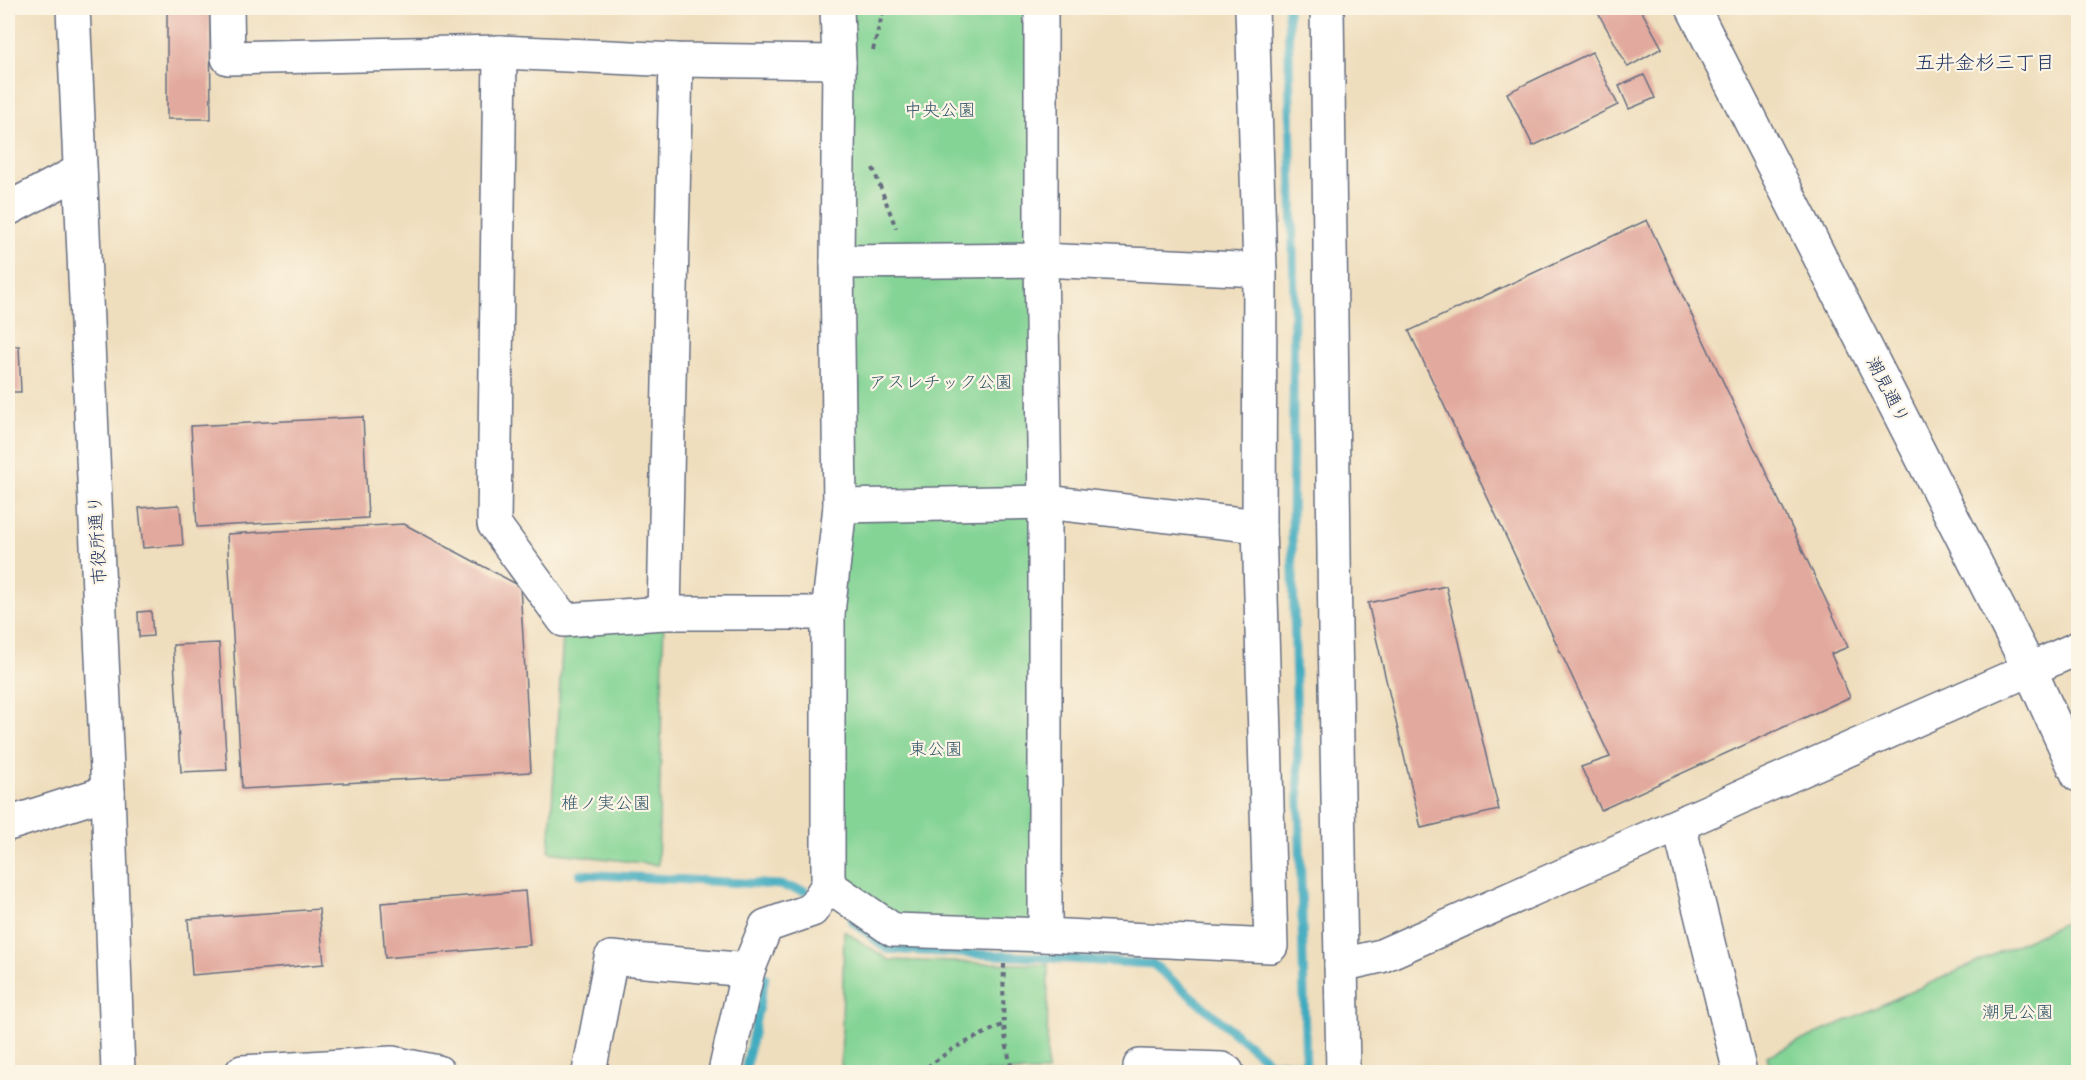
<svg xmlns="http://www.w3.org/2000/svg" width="2086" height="1080" font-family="'Balsamiq Sans','Klee One',sans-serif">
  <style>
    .green { fill: #84d495; stroke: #50827a; stroke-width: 1.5 }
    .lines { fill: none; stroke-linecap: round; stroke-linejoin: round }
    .stream { stroke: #40abbf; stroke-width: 9 }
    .building { fill: #e2a99e }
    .minor-casing { stroke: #656c7f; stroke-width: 36 }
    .tertiary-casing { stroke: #656c7f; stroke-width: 36 }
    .path { stroke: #656c7f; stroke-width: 4; stroke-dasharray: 4.5 4.5; stroke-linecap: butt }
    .minor { stroke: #fff; stroke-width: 33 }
    .tertiary { stroke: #fff; stroke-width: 33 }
    .labels { text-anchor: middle; stroke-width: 4.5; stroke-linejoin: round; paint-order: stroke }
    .park-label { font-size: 18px; fill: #35586c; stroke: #fcf5e5 }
    .street-label { font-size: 18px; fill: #1b2f5e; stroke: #fcf5e5 }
    .neighbourhood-label { font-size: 20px; fill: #1b2f5e; stroke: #fcf5e5 }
  </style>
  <rect width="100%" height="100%" fill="#fcf5e5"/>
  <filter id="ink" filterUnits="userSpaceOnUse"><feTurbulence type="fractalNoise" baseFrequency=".0167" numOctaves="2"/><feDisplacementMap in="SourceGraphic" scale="12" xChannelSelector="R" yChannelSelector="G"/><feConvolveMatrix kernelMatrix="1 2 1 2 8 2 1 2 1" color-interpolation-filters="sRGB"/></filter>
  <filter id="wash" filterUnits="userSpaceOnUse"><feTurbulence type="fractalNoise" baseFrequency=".008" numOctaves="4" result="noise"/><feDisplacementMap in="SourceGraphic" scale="24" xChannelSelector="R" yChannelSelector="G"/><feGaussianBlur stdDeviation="1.35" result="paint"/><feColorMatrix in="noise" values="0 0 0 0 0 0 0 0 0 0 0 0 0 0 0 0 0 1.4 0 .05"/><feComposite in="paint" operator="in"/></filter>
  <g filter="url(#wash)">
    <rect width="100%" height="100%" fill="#efdebd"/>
    <g class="green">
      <path d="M837 8H1041L1045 935 893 930 828 885Z"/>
      <path d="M664 613 658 865 549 852 564 620Z"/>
      <path d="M2078 917V1072H1771L1767 1056Z"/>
      <path d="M844 931 889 960 1048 965 1047 1072H841Z"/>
    </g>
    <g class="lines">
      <g class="stream">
        <path d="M1288 8 1294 295 1292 536 1306 1072"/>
        <path d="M580 874 779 885 805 891"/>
        <path d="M852 921 887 949 1153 964 1269 1062 1306 1065"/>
        <path d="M745 1072 765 977"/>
      </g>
    </g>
    <g id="blocks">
      <g class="building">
        <path d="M167 8H210L211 119H167Z"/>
        <path d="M1605 8H1640L1662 48 1628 67 1597 11Z"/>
        <path d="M1592 52 1618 105 1533 146 1507 93Z"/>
        <path d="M1644 75 1655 98 1629 109 1619 86Z"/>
        <path d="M1647 220 1848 647 1831 654 1850 697 1601 810 1581 767 1610 757 1409 331Z"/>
        <path d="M8 346H19L21 392H8Z"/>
        <path d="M363 417 368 518 197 527 191 426Z"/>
        <path d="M178 505 180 507 183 545 143 548 139 508Z"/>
        <path d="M404 524 520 586 531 772 242 789 227 534Z"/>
        <path d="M1446 586 1499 810 1421 828 1368 603Z"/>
        <path d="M151 611 153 636 139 637 138 612Z"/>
        <path d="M219 643 227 770 181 772 173 645Z"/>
        <path d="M525 891 530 945 385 958 381 903Z"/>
        <path d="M319 909 324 964 192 975 188 919Z"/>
      </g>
    </g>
  </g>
  <g filter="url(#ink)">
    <use href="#blocks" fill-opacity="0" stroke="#656c7f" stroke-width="1.5"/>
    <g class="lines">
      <defs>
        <g id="minor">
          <path d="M227 8 228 58 500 52 676 60 839 62"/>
          <path d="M1041 8V260L1045 502V935"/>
          <path d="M500 52 494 524 564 620 664 613H828"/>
          <path d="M8 209 80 171"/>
          <path d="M837 262 1041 260 1260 270"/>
          <path d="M840 506 1045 502 1259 526"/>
          <path d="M664 613 676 60"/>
          <path d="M8 824 108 792"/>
          <path d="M1679 825 1740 1072"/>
          <path d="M828 885 893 930 1045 935 1271 946 1259 526 1260 270 1252 8"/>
          <path d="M242 1072 392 1063 438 1072"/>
          <path d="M589 1072 611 958 748 970"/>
          <path d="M725 1072 748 970 766 926 812 910 828 885V613L840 506 837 262 839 62 837 8"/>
          <path d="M1140 1072V1066L1222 1069 1227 1072"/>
        </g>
        <g id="tertiary">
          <path d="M73 8 108 792 118 1072"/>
          <path d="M1327 8 1335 631 1343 1072"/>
          <path d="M1693 8 2030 670 2078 775"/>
          <path d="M1341 965 1381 956 2078 648"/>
        </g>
      </defs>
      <use href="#minor" class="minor-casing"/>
      <use href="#tertiary" class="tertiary-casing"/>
      <g class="path">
        <path d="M873 50 884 8"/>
        <path d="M873 168 896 228"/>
        <path d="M1004 964C1003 1005 1001 1032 1013 1072"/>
        <path d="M920 1072 954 1048 1002 1025"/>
      </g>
      <use href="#minor" class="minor"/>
      <use href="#tertiary" class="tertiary"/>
    </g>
  </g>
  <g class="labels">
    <g class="park-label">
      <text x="940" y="116">中央公園</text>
      <text x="941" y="388">アスレチック公園</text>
      <text x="936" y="755">東公園</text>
      <text x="606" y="809">椎ノ実公園</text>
      <text x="2018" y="1018">潮見公園</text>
    </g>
    <g class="street-label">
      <text transform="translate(1888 390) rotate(63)" y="6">潮見通り</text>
      <text transform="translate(97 540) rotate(-93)" y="6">市役所通り</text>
    </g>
    <g class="neighbourhood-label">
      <text x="1985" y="69">五井金杉三丁目</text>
    </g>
  </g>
  <rect width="2086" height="1080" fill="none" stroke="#fcf5e5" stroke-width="30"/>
</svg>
